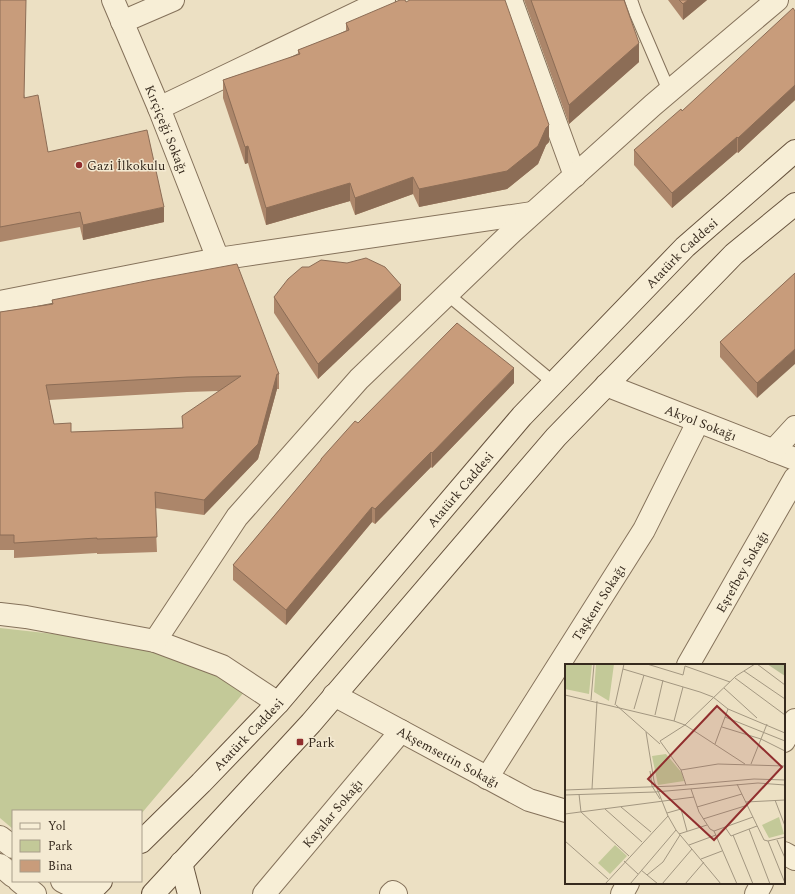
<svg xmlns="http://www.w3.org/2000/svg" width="795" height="894" font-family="Spectral,serif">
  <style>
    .green { fill: #c3c998 }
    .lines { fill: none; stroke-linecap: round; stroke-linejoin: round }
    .lane-casing { stroke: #85725b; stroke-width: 14 }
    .street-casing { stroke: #85725b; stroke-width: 24 }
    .secondary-casing { stroke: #67533e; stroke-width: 24 }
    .lane { stroke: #f7eed6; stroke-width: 12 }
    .street { stroke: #f7eed6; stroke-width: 22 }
    .secondary { stroke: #f7eed6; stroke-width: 22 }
    .wall { fill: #ac866a; fill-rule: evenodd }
    .shaded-wall { fill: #8c6d56 }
    .building { fill: #c89c7b; stroke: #8c6d56; fill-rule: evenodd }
    .poi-dot { fill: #912e2e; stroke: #f4ead2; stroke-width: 1.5 }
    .labels { text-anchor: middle; stroke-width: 3; stroke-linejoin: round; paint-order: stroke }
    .street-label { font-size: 13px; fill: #362a1e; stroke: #f4ead2 }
    .poi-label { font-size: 13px; fill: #362a1e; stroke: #f4ead2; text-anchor: start }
    .inset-road { fill: none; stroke: #a39781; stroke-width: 1 }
    .view { fill: #912e2e; fill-opacity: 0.15; stroke: #912e2e; stroke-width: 2 }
    .inset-edge { fill: none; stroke: #362a1e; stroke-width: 2 }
  </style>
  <rect width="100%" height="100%" fill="#ece0c3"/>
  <path class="green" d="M0 628 180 648 245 691 141 814V811H13V829L0 818Z"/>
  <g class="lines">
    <defs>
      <g id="lane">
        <path d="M631 0 636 14 669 91"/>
        <path d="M447 294 554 383"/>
      </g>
      <g id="street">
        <path id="s1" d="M113 0 159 108 218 259"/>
        <path d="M511 0 575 176"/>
        <path d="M122 22 173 0"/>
        <path d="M159 108 384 0"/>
        <path d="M0 302 218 259 532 213"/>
        <path id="s2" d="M606 385 795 459"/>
        <path d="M773 451 795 427"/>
        <path d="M0 614 26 617 155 641 222 666 278 703"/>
        <path d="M155 641 237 517 359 379 512 232 653 105 777 0"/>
        <path id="s3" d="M688 665 795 478"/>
        <path id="s4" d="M334 695 529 800 566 811"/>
        <path d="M784 741 795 720"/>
        <path id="s5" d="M487 778 644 530 698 422"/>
        <path d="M0 837 13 847"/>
        <path d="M784 853 795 859"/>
        <path d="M0 865 13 876"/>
        <path d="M19 881 35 894"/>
        <path d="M62 881 87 894"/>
        <path id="s6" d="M264 894 401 731"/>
        <path d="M391 894 393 892 396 894"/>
        <path d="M622 894 628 883"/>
        <path d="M756 894 762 883"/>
      </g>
      <g id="secondary">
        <path id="s7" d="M141 842 201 783 278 703 522 416 685 247 795 151"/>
        <path d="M181 863 189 894"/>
        <path d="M88 894 101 881"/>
        <path d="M153 894 311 723 556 437 734 254 795 204"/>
      </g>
    </defs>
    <use href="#lane" class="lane-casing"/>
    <use href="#street" class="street-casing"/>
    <use href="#secondary" class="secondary-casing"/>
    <use href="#lane" class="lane"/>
    <use href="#street" class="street"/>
    <use href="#secondary" class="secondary"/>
  </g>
  <g class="wall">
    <path d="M0 0 25 98 48 152 164 222 83 240 80 227 0 242Z"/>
    <path d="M524 0H624L639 62 569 124Z"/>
    <path d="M668 0H707L683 20Z"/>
    <path d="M406 2 549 142 546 145 538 164 507 189 419 207 413 194 355 215 350 201 266 225 248 163 245 164 223 98V80L298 55V50L346 32V23Z"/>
    <path d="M795 11V100L738 153 737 152 672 208 634 165V150L682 111Z"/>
    <path d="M795 273 757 398 720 357V342Z"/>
    <path d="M274 297 401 300 318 379 274 313Z"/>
    <path d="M52 300 279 374V389H277L258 459 204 515 155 508 157 552 97 554V553L14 558V550H0V312L52 304ZM219 391 182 428 71 432 54 424 49 400 187 392Z"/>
    <path d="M514 383 432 468 431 467 375 524 372 522 286 625 233 580V565L321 460V459L358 423Z"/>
  </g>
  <g class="shaded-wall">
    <path d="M688 0H707L683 20V4Z"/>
    <path d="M639 43V62L569 124V105Z"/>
    <path d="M795 85V100L738 153V138Z"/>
    <path d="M549 125V142L546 145 538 164 507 189 419 207V189L546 128Z"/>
    <path d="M737 137V152L672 208V193Z"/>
    <path d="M248 146V163L245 164V147Z"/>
    <path d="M413 177V194L355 215V198Z"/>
    <path d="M350 183V201L266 225V208Z"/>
    <path d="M164 207V222L83 240V225Z"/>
    <path d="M401 285V300L318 379V364Z"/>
    <path d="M795 349V364L757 398V383Z"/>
    <path d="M514 368V383L432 468V453Z"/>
    <path d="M277 374V389L258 459 204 515V500Z"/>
    <path d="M431 452V467L375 524V509Z"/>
    <path d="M372 507V522L286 625V610Z"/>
  </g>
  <g class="building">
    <path d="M0 0H26L24 98 38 95 48 152 147 130 164 207 83 225 80 212 0 227Z"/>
    <path d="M400 0H405L406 2 410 0H505L549 125 546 128 538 146 507 171 419 189 413 177 355 198 350 183 266 208 248 146 245 147 223 80 300 54 298 50 349 30 346 23Z"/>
    <path d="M531 0H624L639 43 569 105Z"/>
    <path d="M679 0H688L683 4Z"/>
    <path d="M793 8 795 11V85L738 138 737 137 672 193 634 150 681 109 682 111Z"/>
    <path d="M366 258 385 267 401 285 318 364 274 297 288 279 302 267H309L321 260 347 263Z"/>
    <path d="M237 264 279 374H277L258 444 204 500 155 492 157 537 97 539V538L14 543V535H0V312L53 304 52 300 151 280ZM241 376 182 416 183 428 71 432V423L54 424 46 385 187 377Z"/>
    <path d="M795 273V349L757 383 720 342Z"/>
    <path d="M457 323 514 368 432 453 431 452 375 509 372 507 286 610 233 565 321 460V459L355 421 358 423Z"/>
  </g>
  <g class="poi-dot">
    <circle cx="79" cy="165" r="4"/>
    <rect x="296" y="738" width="8" height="8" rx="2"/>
  </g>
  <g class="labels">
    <g class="street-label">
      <text dy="5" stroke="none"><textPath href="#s1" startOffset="140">Kırçiçeği Sokağı</textPath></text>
      <text dy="5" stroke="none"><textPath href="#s7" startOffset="800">Atatürk Caddesi</textPath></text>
      <text dy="5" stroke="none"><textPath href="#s2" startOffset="102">Akyol Sokağı</textPath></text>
      <text dy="5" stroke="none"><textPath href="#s7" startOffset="476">Atatürk Caddesi</textPath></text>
      <text dy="5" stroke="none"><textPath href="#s3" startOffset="108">Eşrefbey Sokağı</textPath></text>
      <text dy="5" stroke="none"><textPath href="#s5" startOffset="208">Taşkent Sokağı</textPath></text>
      <text dy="5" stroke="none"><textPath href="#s7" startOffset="152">Atatürk Caddesi</textPath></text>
      <text dy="5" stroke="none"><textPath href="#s4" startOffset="130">Akşemsettin Sokağı</textPath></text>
      <text dy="5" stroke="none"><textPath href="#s6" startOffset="106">Kayalar Sokağı</textPath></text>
    </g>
    <g class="poi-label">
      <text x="87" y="170">Gazi İlkokulu</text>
      <text x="308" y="747">Park</text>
    </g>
  </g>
  <g transform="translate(565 664)">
    <rect width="220" height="220" fill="#ece0c3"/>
    <path d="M0 0H27L24 30 0 25ZM31 0H49L44 37 29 28ZM101 90 117 109 119 117 93 121 87 92ZM214 153 219 170 204 174 197 161ZM50 181 62 192 45 210 33 199Z" fill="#c3c998"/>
    <path d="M202 0H220V12Z" fill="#b9be96"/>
    <path class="inset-road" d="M82 0 118 11 120 2 165 18M192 0 220 21M58 5 135 28 148 33 163 45 220 69M179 7 220 35M170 14 220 51M159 24 192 54M0 31 109 57 120 61 180 100M26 36 29 0M50 41 59 0M51 41 95 80M69 45 79 11M90 51 98 16M160 53 220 77M109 57 118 23M157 63 196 75 220 87M81 68 89 117 103 152 111 166 156 220M150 80 163 45M186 100 202 60M116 106 153 100 220 102M85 107 87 122 95 135M172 120 199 176 203 177 220 219M121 121 116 106 95 77 120 61 171 12 190 0M27 125 32 37M126 125 134 148 145 165 149 167 188 153M0 126 109 122 189 115 220 116M14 130 16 148 64 192M0 131 90 128 193 119 220 121M210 136 220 162M181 138 220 136M56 143 86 168M132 143 177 130M40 145 77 178M102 149 116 145 122 167M0 150 129 133M138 155 183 141M160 163 166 172 192 162M184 165 205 220M149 167 172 220M114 170 142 161M168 171 188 220M212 176 220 194M0 177 43 215M203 177 220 173M124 181 151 171M136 195 157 187M59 197 73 210M76 206 93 220M82 211 98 198 115 171M40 220 103 152M65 220 111 166M97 220 127 185M120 220 139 198"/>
    <path class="view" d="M152 42 217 103 149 176 83 115Z"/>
    <rect width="220" height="220" class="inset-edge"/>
  </g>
  <rect x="12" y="810" width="130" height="72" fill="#f4ead2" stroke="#a89d8a"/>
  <rect x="20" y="823" width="20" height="6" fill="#f7eed6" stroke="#a89d8a"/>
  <text x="48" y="830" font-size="12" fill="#362a1e">Yol</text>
  <rect x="20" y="840" width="20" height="12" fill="#c3c998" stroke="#a89d8a"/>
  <text x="48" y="850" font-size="12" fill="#362a1e">Park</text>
  <rect x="20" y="860" width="20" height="12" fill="#c89c7b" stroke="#a89d8a"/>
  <text x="48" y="870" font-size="12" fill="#362a1e">Bina</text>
</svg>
